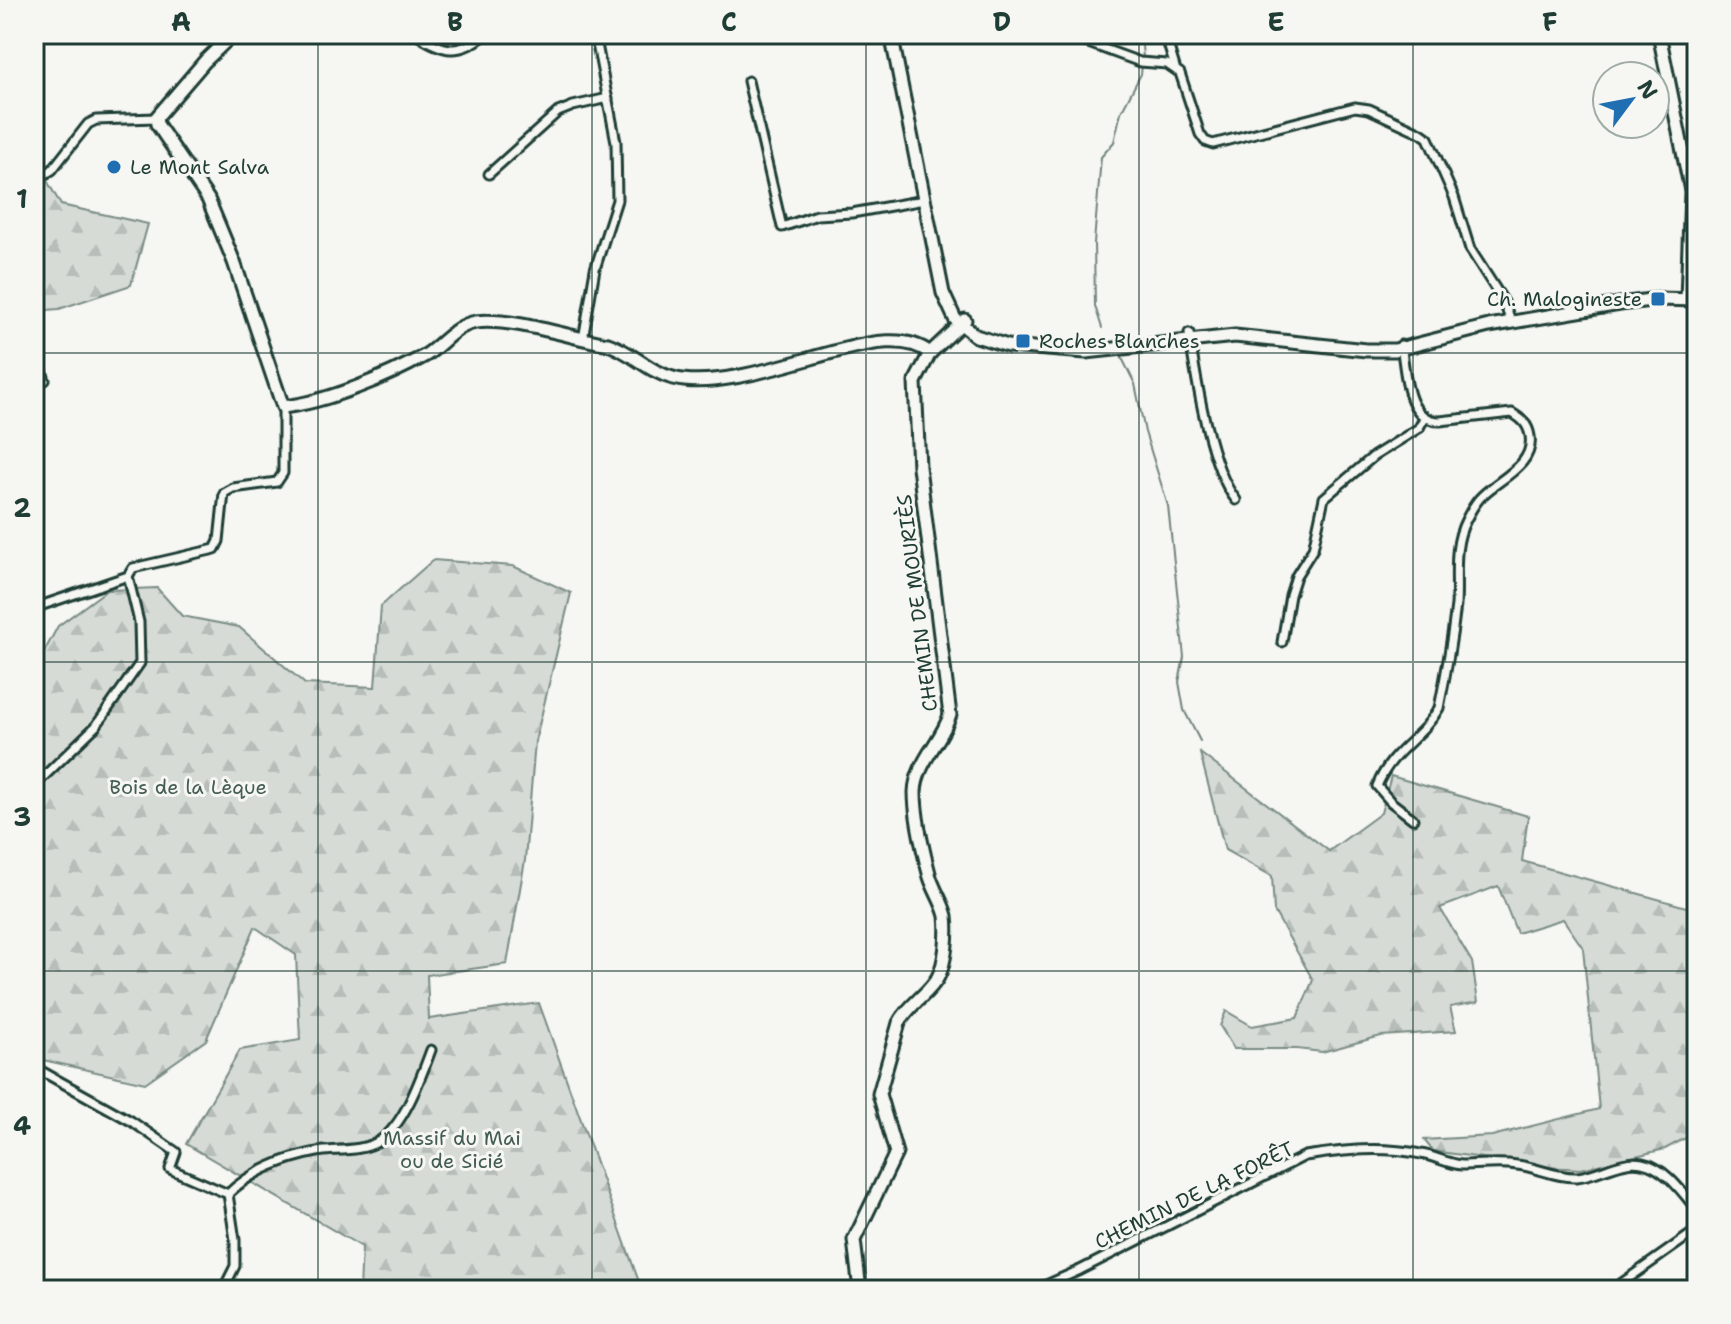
<svg xmlns="http://www.w3.org/2000/svg" width="1731" height="1324" font-family="'Shantell Sans',sans-serif">
  <style>
    .forest { fill: url(#forest-firs); stroke: #7a8c85; stroke-width: 2 }
    .lines { fill: none; stroke-linecap: round; stroke-linejoin: round }
    .stream { stroke: #72847d; stroke-width: 2 }
    .street-casing { stroke: #1f3d34; stroke-width: 13 }
    .secondary-casing { stroke: #1f3d34; stroke-width: 17 }
    .street { stroke: #f6f6f2; stroke-width: 7 }
    .secondary { stroke: #f6f6f2; stroke-width: 11 }
    .grid { fill: none; stroke: #1f3d34; stroke-width: 2; stroke-opacity: 0.55 }
    .poi-dot { fill: #1f6fb2; stroke: #f6f6f2; stroke-width: 3 }
    .labels { text-anchor: middle; stroke-width: 6; stroke-linejoin: round; paint-order: stroke }
    .poi-label { font-size: 20px; fill: #1f3d34; stroke: #f6f6f2; text-anchor: start }
    .street-label { font-size: 20px; fill: #1f3d34; stroke: #f6f6f2 }
    .park-label { font-size: 20px; fill: #445d54; stroke: #f6f6f2 }
    .neatline { fill: none; stroke: #1f3d34; stroke-width: 3 }
    .grid-label { font-size: 26px; text-anchor: middle; font-weight: bold; fill: #1f3d34 }
  </style>
  <defs>
    <pattern id="forest-firs" width="22" height="20" patternUnits="userSpaceOnUse" patternTransform="scale(2)"><rect width="22" height="20" fill="#d6dbd6"/><path d="M5 1l3.5 6h-7zM16 11l3.5 6h-7z" fill="#b7bdb8"/></pattern>
  </defs>
  <rect width="100%" height="100%" fill="#f6f6f2"/>
  <filter id="ink" filterUnits="userSpaceOnUse"><feTurbulence type="fractalNoise" baseFrequency=".0125" numOctaves="2"/><feDisplacementMap in="SourceGraphic" scale="16" xChannelSelector="R" yChannelSelector="G"/><feConvolveMatrix kernelMatrix="1 2 1 2 8 2 1 2 1" color-interpolation-filters="sRGB"/></filter>
  <g filter="url(#ink)">
    <g class="forest">
      <path d="M34 158 61 205 148 224 131 285 59 309 34 311Z"/>
      <path d="M433 560 513 566 571 593 535 742 525 860 507 964 427 975 429 1019 539 1003 639 1282V1290H360L362 1247 186 1144 240 1050 300 1040 296 955 255 927 206 1040 145 1083 34 1058V671L58 626 107 590 157 588 182 616 239 627 305 684 375 687 381 606Z"/>
      <path d="M1200 753 1329 851 1381 813 1391 776 1528 816 1522 861 1697 910V1132L1665 1149 1581 1169 1547 1167 1433 1151 1424 1140 1492 1136 1599 1109 1583 948 1563 919 1517 933 1498 886 1440 908 1472 962 1478 1002 1450 1007 1456 1031 1381 1036 1322 1052 1297 1049H1234L1220 1026 1226 1011 1252 1026 1297 1018 1313 980 1274 911 1272 876 1225 850Z"/>
    </g>
    <g class="lines">
      <g class="stream">
        <path d="M1141 34 1143 58"/>
        <path d="M1102 328 1095 306 1094 243 1101 157 1114 142 1121 112 1141 74 1142 66"/>
        <path d="M1120 354 1135 384 1145 432 1168 506 1184 657 1179 682 1184 710 1200 741"/>
      </g>
      <defs>
        <g id="street">
          <path d="M416 34C443 52 459 56 486 34"/>
          <path d="M1020 34 1077 39 1140 62 1167 64 1180 73 1200 134 1205 141 1213 144 1355 107 1369 109 1421 133 1428 138 1454 197 1470 249 1504 302 1511 322"/>
          <path d="M1175 67 1168 44 1199 34"/>
          <path d="M748 81 782 227 817 215 852 213 924 200"/>
          <path d="M489 174 558 112 573 106 608 98"/>
          <path d="M34 181 52 170 88 124 96 120 156 118"/>
          <path d="M1189 333C1196 378 1209 466 1236 500"/>
          <path d="M583 340 595 269 617 200 616 142 595 34"/>
          <path d="M1401 345C1406 372 1405 421 1440 421L1512 413C1522 419 1528 424 1530 436 1535 467 1495 480 1479 499 1474 505 1469 514 1466 520 1452 547 1458 576 1456 605 1452 639 1446 674 1439 708 1421 740 1393 748 1377 786L1391 802 1413 819"/>
          <path d="M34 347 45 380"/>
          <path d="M34 608 128 576"/>
          <path d="M1282 642 1290 595 1296 576 1313 549 1324 498 1374 456 1419 428 1424 418"/>
          <path d="M34 786 96 726 140 663 139 622 128 576 133 568 215 549 219 541 224 493 233 488 277 482 283 473V407"/>
          <path d="M34 1067 131 1121 176 1152 170 1169 228 1194 235 1240V1266L223 1290"/>
          <path d="M228 1194C251 1171 286 1158 317 1152 336 1149 362 1152 379 1141 404 1126 421 1077 431 1050"/>
          <path d="M1021 1290 1044 1286 1080 1270 1305 1156C1345 1150 1381 1146 1421 1154 1435 1156 1448 1164 1462 1165 1481 1165 1498 1162 1517 1165 1537 1167 1556 1178 1577 1177 1599 1175 1620 1159 1642 1163 1665 1167 1683 1193 1697 1210"/>
          <path d="M1612 1290 1697 1230"/>
        </g>
        <g id="secondary">
          <path d="M233 34 205 61 156 118 157 124 208 199 234 262 283 407C327 402 387 377 426 355 443 344 454 326 476 322 510 317 572 338 608 344 632 352 649 372 673 378 717 390 796 361 841 350 868 343 907 334 930 353"/>
          <path d="M891 34 943 293 955 319 976 336 1008 346 1086 352 1235 336 1366 350H1395L1489 326 1620 304 1658 299 1697 300"/>
          <path d="M1659 34 1691 191 1687 299"/>
          <path d="M860 1290 854 1240 896 1153 879 1094 899 1023C908 1005 930 993 938 977 946 962 948 933 946 916 943 903 934 890 930 877 923 851 915 819 915 792 916 763 942 741 950 715L919 467 915 382 930 353 965 320"/>
        </g>
      </defs>
      <use href="#street" class="street-casing"/>
      <use href="#secondary" class="secondary-casing"/>
      <use href="#street" class="street"/>
      <use href="#secondary" class="secondary"/>
    </g>
  </g>
  <path class="grid" d="M318 34V1290M592 34V1290M866 34V1290M1139 34V1290M1413 34V1290M34 353H1697M34 662H1697M34 971H1697"/>
  <g class="poi-dot">
    <circle cx="114" cy="167" r="8"/>
    <rect x="1650" y="291" width="16" height="16" rx="4"/>
    <rect x="1015" y="333" width="16" height="16" rx="4"/>
  </g>
  <g class="labels">
    <g class="poi-label">
      <text x="130" y="174">Le Mont Salva</text>
      <text x="1642" y="306" text-anchor="end">Ch. Malogineste</text>
      <text x="1039" y="348">Roches Blanches</text>
    </g>
    <g class="street-label">
      <text transform="translate(917 603) rotate(-97)" y="7">CHEMIN DE MOURIÈS</text>
      <text transform="translate(1194 1195) rotate(-26)" y="7">CHEMIN DE LA FORÊT</text>
    </g>
    <g class="park-label">
      <text x="188" y="794">Bois de la Lèque</text>
      <text x="452" y="1145">Massif du Mai<tspan x="452" dy="23">ou de Sicié</tspan></text>
    </g>
  </g>
  <rect width="1731" height="1324" fill="none" stroke="#f6f6f2" stroke-width="88"/>
  <g transform="translate(1631 100) rotate(58)"><circle r="38" fill="#f6f6f2" stroke="#a0aca6" stroke-width="2"/>
  <path d="M0-6L14 30L0 20L-14 30Z" fill="#1f6fb2"/>
  <text y="-12" font-size="22" font-weight="bold" text-anchor="middle" fill="#1f3d34">N</text>
  </g>
  <rect x="44" y="44" width="1643" height="1236" class="neatline"/>
  <g class="grid-label">
    <text x="181" y="31">A</text>
    <text x="455" y="31">B</text>
    <text x="729" y="31">C</text>
    <text x="1002" y="31">D</text>
    <text x="1276" y="31">E</text>
    <text x="1550" y="31">F</text>
    <text x="22" y="208">1</text>
    <text x="22" y="517">2</text>
    <text x="22" y="826">3</text>
    <text x="22" y="1135">4</text>
  </g>
</svg>
